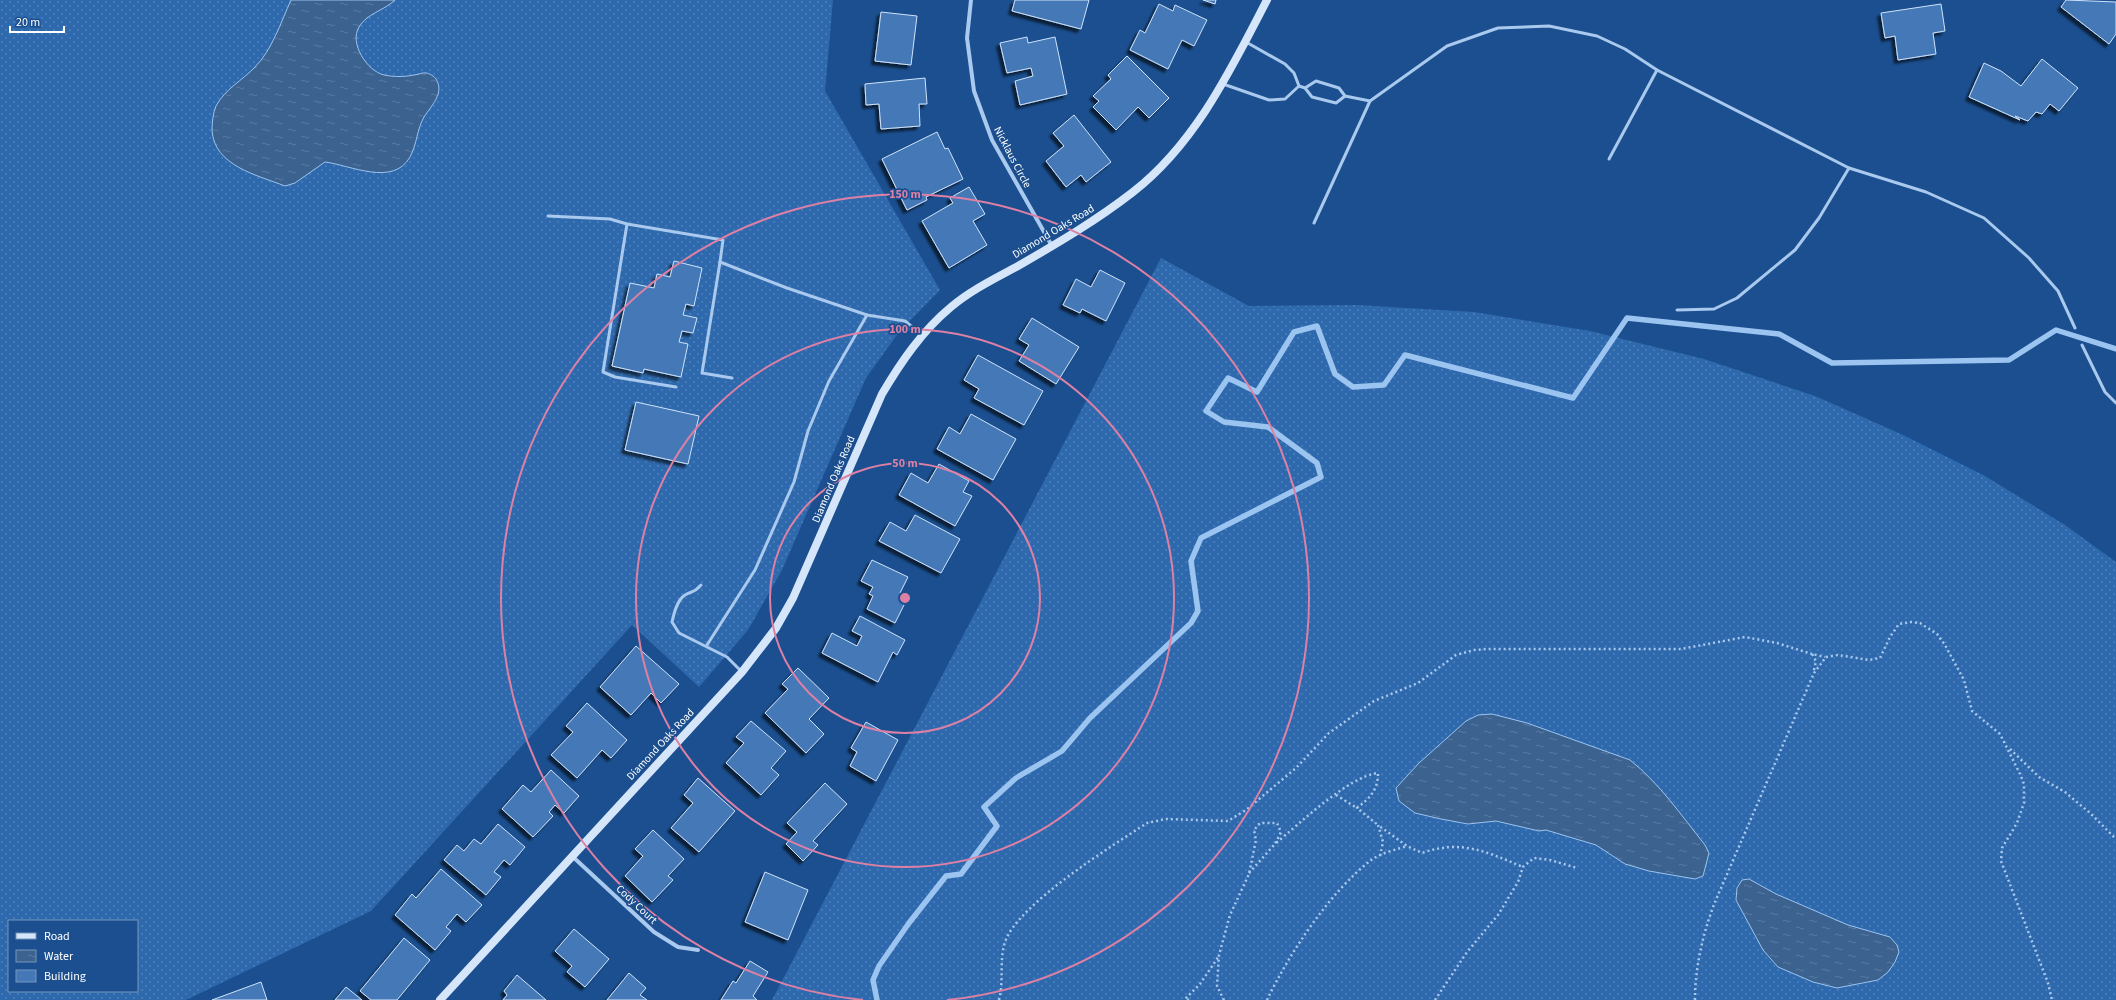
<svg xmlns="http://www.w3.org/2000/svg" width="2116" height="1000" font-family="'Source Sans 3',sans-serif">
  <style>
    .grass { fill: url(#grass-dots); fill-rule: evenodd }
    .water { fill: url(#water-ripples); stroke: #9cc4f0 }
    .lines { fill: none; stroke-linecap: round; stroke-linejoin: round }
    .stream { stroke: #9cc4f0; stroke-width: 5.5 }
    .building { fill: #4478b7; stroke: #cfe3fa; filter: url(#shadow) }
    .path { stroke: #a9c9ee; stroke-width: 2.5; stroke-dasharray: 2 3; stroke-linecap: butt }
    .lane { stroke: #a9c9ee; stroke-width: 3 }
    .street { stroke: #a9c9ee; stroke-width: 4 }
    .secondary { stroke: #d6e6fa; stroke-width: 8 }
    .ring { fill: none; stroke: #dd80a5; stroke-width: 2 }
    .labels { text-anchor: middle; stroke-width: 3.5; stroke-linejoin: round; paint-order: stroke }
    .street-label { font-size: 11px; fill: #fff; stroke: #1b4f8f }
    .centre { fill: #dd80a5; stroke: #1b4f8f; stroke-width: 2 }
    .ring-label { font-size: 12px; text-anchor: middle; font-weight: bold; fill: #dd80a5; stroke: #1b4f8f; stroke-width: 3.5; stroke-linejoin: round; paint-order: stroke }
  </style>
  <defs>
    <pattern id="grass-dots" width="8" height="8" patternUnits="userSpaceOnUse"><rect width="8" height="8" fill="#2e69ad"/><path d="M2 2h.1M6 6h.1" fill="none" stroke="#4d80b9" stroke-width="1.8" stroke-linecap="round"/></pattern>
    <pattern id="water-ripples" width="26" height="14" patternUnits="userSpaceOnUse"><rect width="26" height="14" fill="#3c6290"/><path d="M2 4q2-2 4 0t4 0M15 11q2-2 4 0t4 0" fill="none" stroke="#597aa1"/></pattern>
    <filter id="shadow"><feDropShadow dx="-3.5" dy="3.5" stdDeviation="1" flood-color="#0009"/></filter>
  </defs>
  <rect width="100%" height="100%" fill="#1b4f8f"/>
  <g class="grass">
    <path d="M0 0H833L825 91 940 290 899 332 866 378 782 570 748 630 699 687 632 625 371 911 186 1000H0ZM9 921H137V991H9Z"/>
    <path d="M1161 258 1249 306 1357 305 1474 312 1590 331 1704 359 1815 396 1901 434 1985 476 2065 525 2116 562V1000H772Z"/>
  </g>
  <g class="water">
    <path d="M291 0H395C385 10 366 14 359 27 349 43 367 71 384 75 394 77 404 77 414 75 418 75 423 72 426 73 429 73 435 77 436 79 445 93 431 106 424 117 417 129 417 144 410 157 393 187 350 165 325 162L295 183 285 186C257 175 214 166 212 130 212 123 213 113 216 106 225 89 243 80 255 67 272 50 281 22 291 0Z"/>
    <path d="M1492 714 1527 723 1630 760C1659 783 1682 816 1705 845L1709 853 1703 876 1695 879 1649 871 1625 864 1596 845 1546 830 1539 831 1496 821 1468 824 1441 819 1415 813 1399 801 1396 788 1419 763 1466 721 1478 715Z"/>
    <path d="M1749 879 1776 894 1848 925 1890 937 1897 945 1899 952 1895 962 1888 972 1878 980 1837 988 1813 982 1778 967 1763 950 1736 900 1737 888 1742 880Z"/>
  </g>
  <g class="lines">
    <path class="stream" d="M877 1000 873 980 879 966 909 923 946 876 961 874 997 826 984 807 1016 778 1062 751 1090 718 1191 623 1198 611 1191 561 1201 538 1321 477 1317 463 1268 427 1224 422 1206 411 1228 378 1257 392 1294 332 1317 326 1335 374 1353 387 1384 385 1405 355 1573 398 1627 318 1779 334 1832 363 2009 360 2056 330 2116 349"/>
  </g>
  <g class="building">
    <path d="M1015 0H1089L1081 29 1012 11Z"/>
    <path d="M1203 0H1216L1215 4Z"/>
    <path d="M2066 0 2116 2V34L2109 44 2061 7Z"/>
    <path d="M1159 4 1173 11 1175 5 1207 20 1194 46 1182 40 1168 69 1130 50 1140 30 1145 33Z"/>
    <path d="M1941 4 1945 31 1933 33 1936 54 1898 60 1895 36 1885 38 1881 13Z"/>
    <path d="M881 12 917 16 911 65 875 61Z"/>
    <path d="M1027 37 1028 43 1055 37 1067 94 1020 105 1015 81 1033 76 1031 68 1007 73 1000 43Z"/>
    <path d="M1127 56 1169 98 1149 118 1138 107 1116 130 1093 107 1099 101 1093 96 1111 79 1108 75Z"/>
    <path d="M2042 59 2078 88 2059 111 2050 104 2042 114 2036 112 2028 121 2015 116 2020 120 1969 97 1984 63 2001 71 2021 86Z"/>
    <path d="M925 78 927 104H919L920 126 881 129 879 104 866 105 865 84Z"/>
    <path d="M1074 115 1111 162 1086 182 1081 175 1066 187 1046 161 1064 146 1053 133Z"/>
    <path d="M937 132 945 149 948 148 963 179 926 197 927 200 907 210 882 159Z"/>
    <path d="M969 187 985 214 973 221 987 245 949 268 922 221 953 203 950 198Z"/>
    <path d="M674 261 702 268 694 306 686 304 683 315 697 318 693 333 682 331 679 342 688 344 681 377 644 369 643 373 612 366 630 283 654 288 657 274 670 277Z"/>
    <path d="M1100 270 1125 283 1106 321 1082 309 1080 313 1063 305 1076 279 1091 287Z"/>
    <path d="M1032 318 1079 347 1056 384 1019 361 1029 345 1019 339Z"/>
    <path d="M978 355 1043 391 1024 425 974 398 979 389 964 380Z"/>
    <path d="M636 402 699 416 688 464 625 450Z"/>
    <path d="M971 414 1016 439 993 480 937 449 949 427 960 434Z"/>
    <path d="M939 464 969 481 963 492 972 496 955 526 899 495 911 473 928 483Z"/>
    <path d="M915 515 960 539 941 573 879 541 890 522 906 531Z"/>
    <path d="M872 560 908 577 900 593 908 597 895 623 867 609 873 596 869 594 873 587 861 581Z"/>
    <path d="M860 616 905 640 897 655 893 652 878 682 822 653 832 633 857 646 862 636 852 631Z"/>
    <path d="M636 646 679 684 661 703 651 693 631 715 600 687Z"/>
    <path d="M798 668 829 698 809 719 824 734 806 753 765 713 788 689 782 684Z"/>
    <path d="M587 703 627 740 611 758 602 750 577 778 551 755 573 732 566 726Z"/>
    <path d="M751 721 786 751 771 768 779 775 761 795 726 763 744 743 736 737Z"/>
    <path d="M866 722 898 740 876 781 850 766 857 752 851 748Z"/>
    <path d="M551 770 579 796 564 813 555 805 549 812 553 816 533 837 502 809 523 785 531 792Z"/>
    <path d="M698 778 735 811 699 852 671 828 693 803 684 795Z"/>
    <path d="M825 783 847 804 813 841 818 845 803 861 786 844 797 832 787 823Z"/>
    <path d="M498 824 525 847 510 865 504 860 494 872 501 877 486 895 444 860 457 845 464 851 474 839 481 844Z"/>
    <path d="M653 830 684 859 668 876 673 880 652 902 625 876 643 856 635 849Z"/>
    <path d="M441 869 482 905 466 922 457 914 446 927 451 931 435 950 395 915 412 894 416 898Z"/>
    <path d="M765 872 808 890 788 940 745 922Z"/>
    <path d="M574 929 609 959 585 987 567 972 572 966 555 951Z"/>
    <path d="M404 938 430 960 397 1000H371L360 991Z"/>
    <path d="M750 961 768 972 753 996 757 1000H721L733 981 736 983Z"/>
    <path d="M629 973 646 988 640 995 647 1000H607Z"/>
    <path d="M517 975 546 1000H503L507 995 504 991Z"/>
    <path d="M261 982 267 1000H212Z"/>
    <path d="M346 987 362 1000H335Z"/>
  </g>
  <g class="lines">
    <g class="path">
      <path d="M1814 670 1816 661 1812 654 1825 657"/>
      <path d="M2010 749 2039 777 2065 792 2090 813 2116 839"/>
      <path d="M1336 795 1357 808"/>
      <path d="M1380 856 1383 842 1378 825 1407 846 1422 853C1461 839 1487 852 1523 867"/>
      <path d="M1249 873 1275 844"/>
      <path d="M999 1000C1004 981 999 961 1005 942 1018 904 1112 846 1147 823L1166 819 1228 821 1246 810 1296 768 1329 733 1374 701 1418 683 1456 655 1474 650 1487 649H1681L1745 637 1777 643 1812 654"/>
      <path d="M1189 1000 1185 999 1200 984 1219 956"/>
      <path d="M1224 1000 1217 986 1219 955 1230 915 1249 874 1256 840 1254 830 1260 823H1277L1281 832 1275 844C1299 824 1349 776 1378 773 1378 790 1370 798 1357 808L1378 825"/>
      <path d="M1267 1000C1289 954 1329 893 1370 861 1380 853 1395 850 1407 846"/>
      <path d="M1435 1000 1467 952 1498 915 1518 882 1523 867 1534 858 1550 860 1577 868"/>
      <path d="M1695 1000C1695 967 1703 933 1715 902L1814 673 1826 657 1838 655 1869 660 1880 658 1890 637 1899 624 1911 622 1920 623 1937 634 1945 645 1964 680 1972 711 2000 734 2020 774 2024 784V803L2017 823 2002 848 2001 861 2048 983 2052 1000"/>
    </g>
    <g class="lane">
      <path d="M1223 84 1269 100 1285 99 1299 86 1294 73 1285 64 1246 42"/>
      <path d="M1299 86 1305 88 1312 97 1336 103 1345 96"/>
      <path d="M1305 88 1316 81 1339 88 1345 96 1370 101"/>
      <path d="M1609 159 1657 70"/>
      <path d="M548 216 610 219 627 224 723 240 720 262"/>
      <path d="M1314 223 1370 101 1447 46 1498 28 1549 26 1597 36 1625 49 1657 70 1849 168 1926 192 1984 218 2029 258 2058 291 2075 328"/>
      <path d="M627 224 603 372 615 377 676 387"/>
      <path d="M1677 310 1714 309 1737 298 1795 250 1819 218 1849 168"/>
      <path d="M2082 345 2105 392 2116 403"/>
      <path d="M732 378 702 373 720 262 787 288 867 315 905 321 922 335"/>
      <path d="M701 585C693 594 693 590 685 595 677 600 674 613 672 622L679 633 727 657 742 672"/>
      <path d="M707 645 755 570 794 482 808 431 829 381 867 315"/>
    </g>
    <g class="street">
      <path d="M971 0 967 38 974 91 992 140 1052 246"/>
      <path d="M572 856 654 932 678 947 698 950"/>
    </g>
    <path class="secondary" d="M440 1000 742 672 776 628 793 598 882 394C901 362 922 331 951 307 971 290 996 278 1018 266 1058 243 1097 220 1133 192 1196 143 1231 69 1267 0"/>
  </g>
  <g class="ring">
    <circle cx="905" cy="598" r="135"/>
    <circle cx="905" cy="598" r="269"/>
    <path d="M863 1000A404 404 0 1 1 947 1000"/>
  </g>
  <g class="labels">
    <g class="street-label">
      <text transform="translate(1013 157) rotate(62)" y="4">Nicklaus Circle</text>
      <text transform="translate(1053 231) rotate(-31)" y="4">Diamond Oaks Road</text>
      <text transform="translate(833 479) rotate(-67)" y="4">Diamond Oaks Road</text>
      <text transform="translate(660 744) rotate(-47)" y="4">Diamond Oaks Road</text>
      <text transform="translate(637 904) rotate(43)" y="4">Cody Court</text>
    </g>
  </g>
  <circle cx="905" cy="598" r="6" class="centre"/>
  <g class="ring-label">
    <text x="905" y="198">150 m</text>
    <text x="905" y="333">100 m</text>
    <text x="905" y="467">50 m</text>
  </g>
  <rect x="8" y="920" width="130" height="72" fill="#1b4f8f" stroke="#7695bc"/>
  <rect x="16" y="933" width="20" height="6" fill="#d6e6fa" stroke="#7695bc"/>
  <text x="44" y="940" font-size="12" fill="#ffffff">Road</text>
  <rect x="16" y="950" width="20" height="12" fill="url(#water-ripples)" stroke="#7695bc"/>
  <text x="44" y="960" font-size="12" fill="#ffffff">Water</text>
  <rect x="16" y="970" width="20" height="12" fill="#4478b7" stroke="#7695bc"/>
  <text x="44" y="980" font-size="12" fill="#ffffff">Building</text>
  <path d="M10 26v6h54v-6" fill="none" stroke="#ffffff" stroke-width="2"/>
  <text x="16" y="26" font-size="12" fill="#ffffff" stroke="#1b4f8f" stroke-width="3" paint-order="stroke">20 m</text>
</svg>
